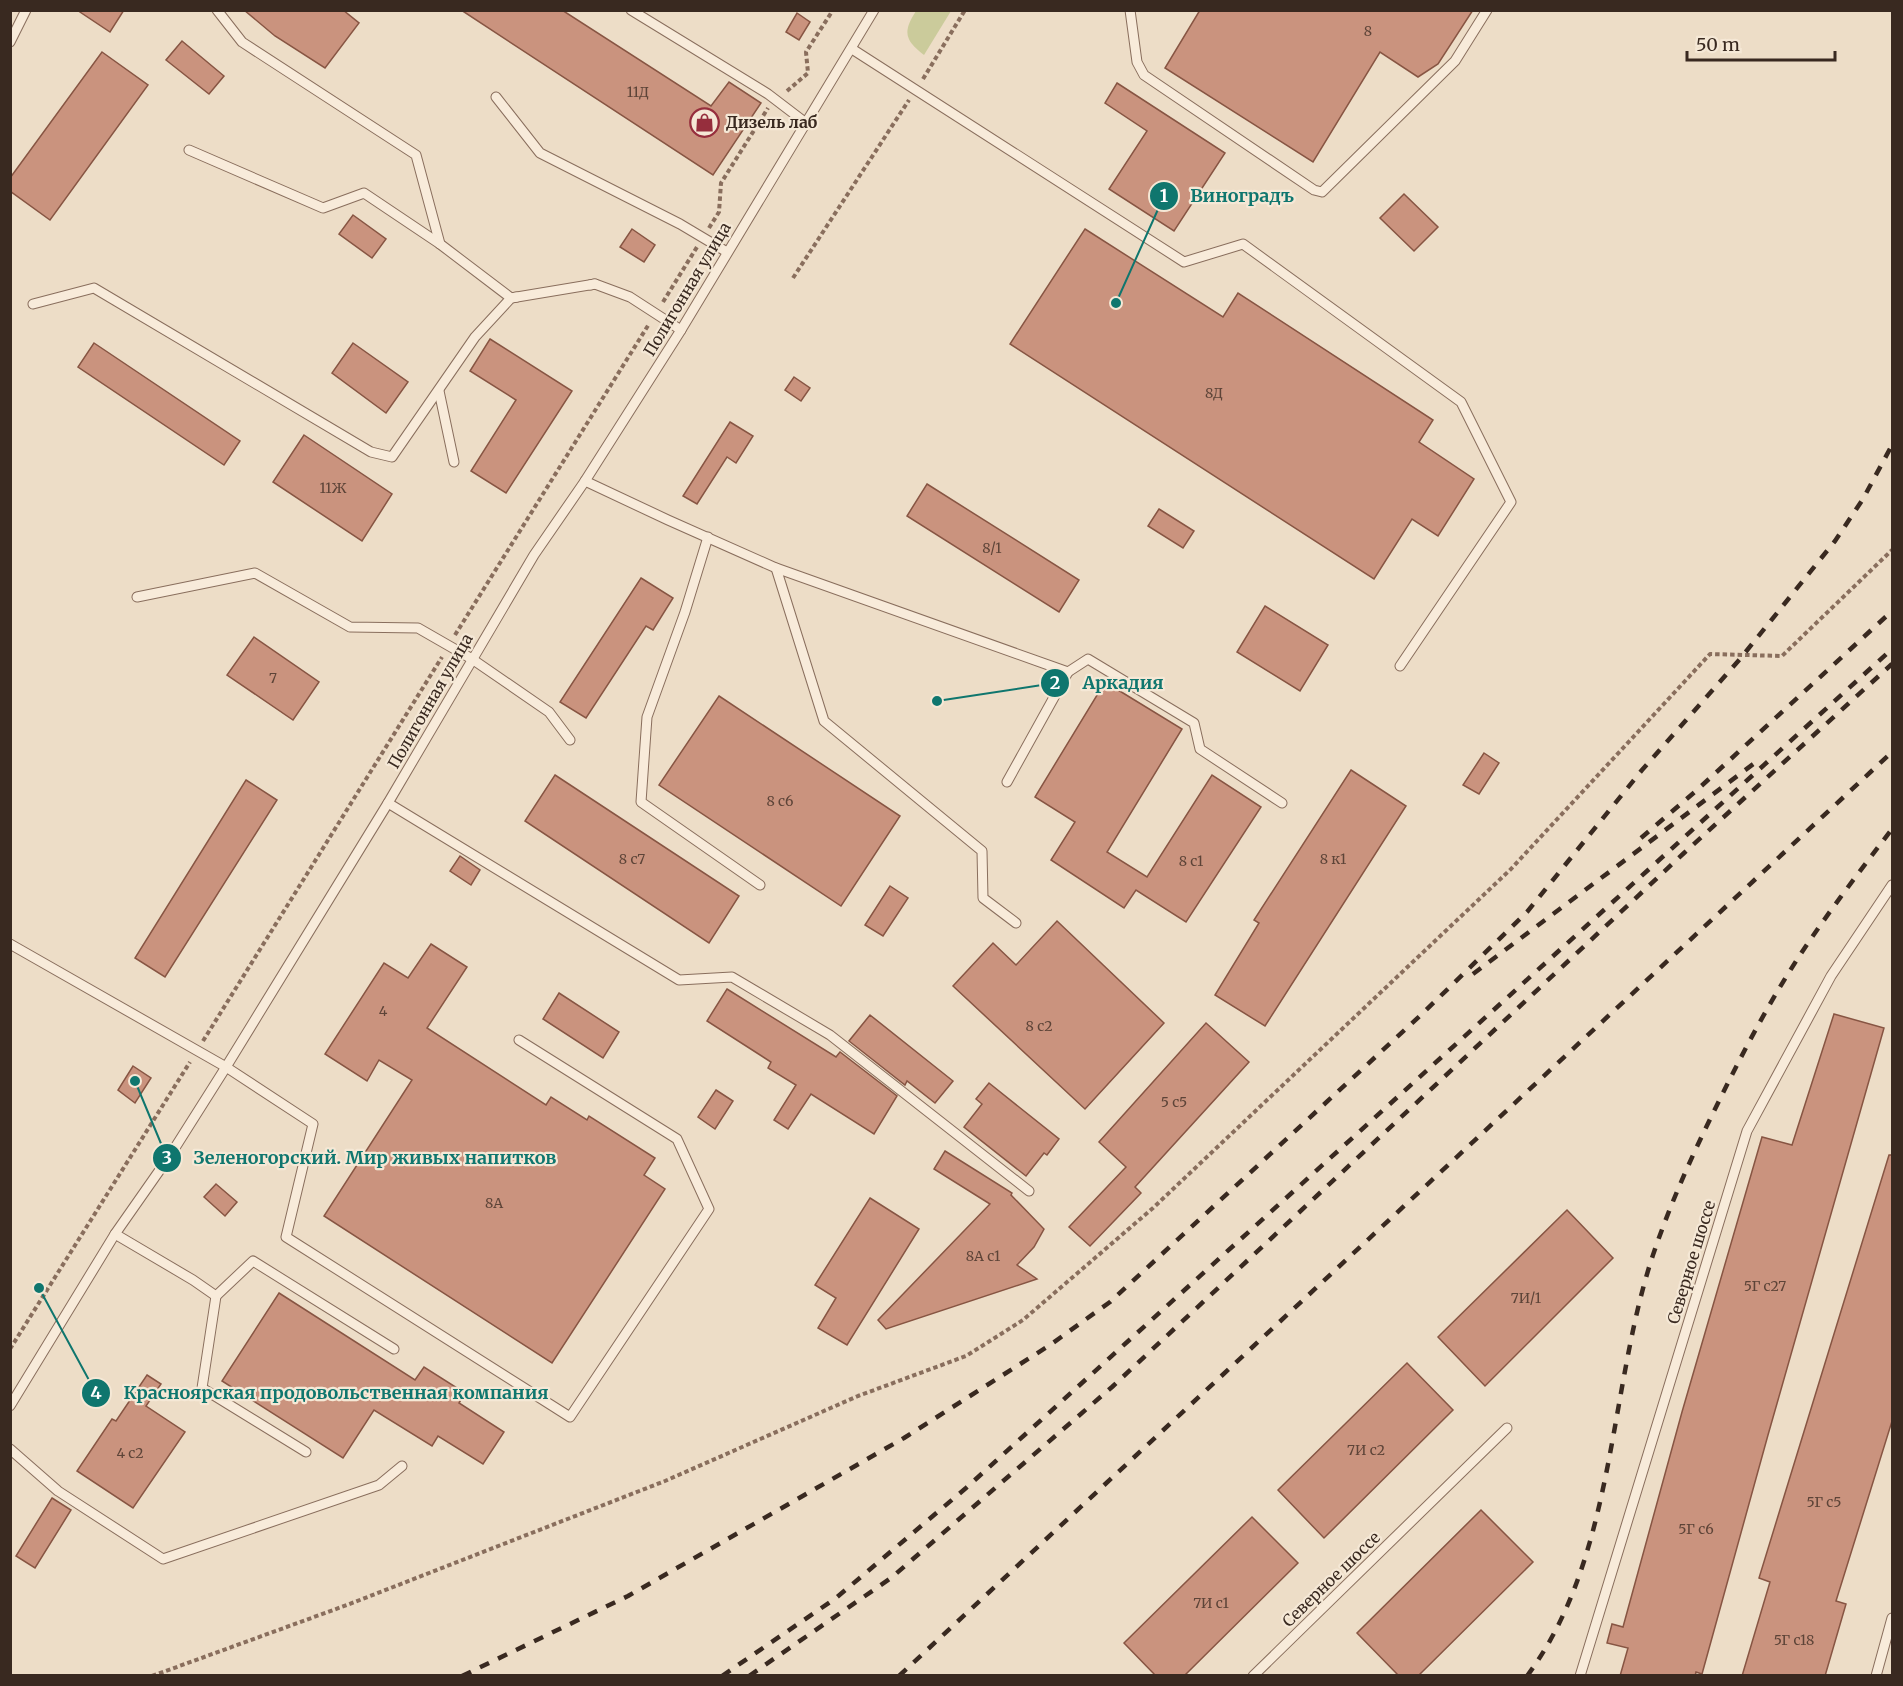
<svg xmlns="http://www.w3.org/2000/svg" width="1903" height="1686" font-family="Merriweather,serif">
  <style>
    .green { fill: #cbcb9b }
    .building { fill: #ca937e; stroke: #875543; stroke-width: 1.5 }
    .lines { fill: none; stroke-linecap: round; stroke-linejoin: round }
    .service-casing { stroke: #896e5d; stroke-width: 11 }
    .path { stroke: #896e5d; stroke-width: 4; stroke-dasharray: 4.5 3; stroke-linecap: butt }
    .service { stroke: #f8ebda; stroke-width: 9 }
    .rail { stroke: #392920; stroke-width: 4.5; stroke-dasharray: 10 10; stroke-linecap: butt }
    .labels { text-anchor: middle; stroke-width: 4.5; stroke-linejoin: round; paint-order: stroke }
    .number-label { font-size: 14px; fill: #5d4438 }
    .poi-label { font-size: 16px; font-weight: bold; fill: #392920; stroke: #f5e8d6; text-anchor: start }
    .street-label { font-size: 16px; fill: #392920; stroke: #f5e8d6 }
    .leader { fill: none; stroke: #0f766e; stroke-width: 2 }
    .callout-dot { fill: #0f766e; stroke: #f5e8d6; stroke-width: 2 }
    .mark-label { font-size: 18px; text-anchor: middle; font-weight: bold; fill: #fff }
    .callout-label { font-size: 18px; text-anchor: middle; font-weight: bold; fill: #0f766e; stroke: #f5e8d6; stroke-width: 4.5; stroke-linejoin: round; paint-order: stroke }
  </style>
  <rect width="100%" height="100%" fill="#edddc7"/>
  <path class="green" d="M916 11H951L924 55C904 40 903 31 916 11Z"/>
  <g class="building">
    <path d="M77 10H124L110 32Z"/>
    <path d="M244 10H343L359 23 325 68 275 36Z"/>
    <path d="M461 10H562L711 106 729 82 761 103 713 175Z"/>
    <path d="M1200 10H1473L1438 64 1418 77 1380 52 1313 162 1165 68Z"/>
    <path d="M797 13 810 22 799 40 786 32Z"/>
    <path d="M182 41 224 76 209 94 166 60Z"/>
    <path d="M102 52 148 85 50 220 10 191V178Z"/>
    <path d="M1117 83 1225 153 1174 231 1109 189 1147 131 1105 103Z"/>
    <path d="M1404 194 1438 227 1414 251 1380 218Z"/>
    <path d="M353 215 386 239 372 258 339 234Z"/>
    <path d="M632 229 655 245 644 262 620 247Z"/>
    <path d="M1085 229 1223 317 1238 293 1433 420 1419 442 1474 479 1438 536 1412 519 1374 579 1010 344Z"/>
    <path d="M490 339 572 391 506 493 471 471 516 400 470 371Z"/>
    <path d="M94 343 240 441 224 465 78 367Z"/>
    <path d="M353 343 408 382 386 413 332 373Z"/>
    <path d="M794 377 810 388 801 401 785 390Z"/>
    <path d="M730 422 753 436 736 463 727 457 697 504 683 496Z"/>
    <path d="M304 435 392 494 362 541 273 482Z"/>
    <path d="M927 484 1079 580 1059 612 907 516Z"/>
    <path d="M1159 509 1194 531 1183 548 1148 526Z"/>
    <path d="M641 578 673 598 653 630 646 626 586 718 560 702Z"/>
    <path d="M1265 606 1328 645 1300 691 1237 652Z"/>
    <path d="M254 637 319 682 293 720 227 675Z"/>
    <path d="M1105 682 1182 729 1107 852 1147 877 1212 775 1261 807 1186 922 1136 890 1124 908 1051 860 1075 822 1035 797Z"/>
    <path d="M719 696 900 816 841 906 659 785Z"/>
    <path d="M1484 753 1499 763 1479 794 1463 785Z"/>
    <path d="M1351 770 1406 806 1265 1026 1215 995 1259 923 1254 920Z"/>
    <path d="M555 775 739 896 709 943 525 821Z"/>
    <path d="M246 780 277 800 165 977 135 958Z"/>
    <path d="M460 856 480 870 471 885 450 871Z"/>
    <path d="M890 886 908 898 883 936 865 925Z"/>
    <path d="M1057 921 1164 1023 1085 1109 953 986 993 943 1016 965Z"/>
    <path d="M431 944 467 967 427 1028 546 1105 551 1097 587 1120 589 1116 655 1158 644 1175 665 1189 552 1363 324 1216 412 1080 379 1060 367 1081 325 1054 384 963 408 978Z"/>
    <path d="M727 989 836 1057 840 1052 897 1096 874 1134 811 1094 788 1129 774 1120 796 1085 768 1068 771 1062 707 1021Z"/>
    <path d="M559 993 619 1032 603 1058 543 1019Z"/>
    <path d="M1834 1014 1884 1028 1768 1435 1702 1674 1696 1672 1695 1676H1620L1628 1648 1607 1643 1612 1624 1623 1627 1682 1412 1762 1137 1792 1145Z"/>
    <path d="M870 1015 953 1081 935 1103 907 1081 905 1085 849 1041Z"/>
    <path d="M1206 1023 1249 1062 1135 1187 1141 1193 1090 1246 1069 1227 1126 1167 1099 1142Z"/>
    <path d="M133 1066 151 1078 135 1103 118 1090Z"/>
    <path d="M989 1083 1059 1139 1047 1155 1044 1153 1026 1176 964 1127 982 1104 976 1099Z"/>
    <path d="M716 1090 733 1101 715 1129 698 1117Z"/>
    <path d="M945 1151 1012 1193 1011 1195 1044 1229 1034 1247 1017 1265 1037 1279 886 1329 878 1320 990 1204 934 1169Z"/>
    <path d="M1889 1155H1893V1418L1836 1601 1846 1604 1825 1676H1742L1770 1582 1759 1578Z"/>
    <path d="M216 1184 237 1202 225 1216 204 1197Z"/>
    <path d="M870 1198 919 1229 847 1345 818 1328 836 1298 815 1285Z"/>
    <path d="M1567 1210 1613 1258 1485 1386 1438 1337Z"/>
    <path d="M279 1293 415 1380 424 1367 465 1393 459 1403 504 1432 483 1464 438 1436 432 1446 374 1410 343 1458 222 1381Z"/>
    <path d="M1407 1363 1453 1410 1324 1538 1278 1490Z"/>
    <path d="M147 1375 161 1384 146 1406 185 1432 133 1508 77 1471 112 1419 116 1421Z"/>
    <path d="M52 1498 71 1510 35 1568 16 1556Z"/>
    <path d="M1481 1510 1533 1562 1418 1676H1399L1357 1633Z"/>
    <path d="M1252 1517 1298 1563 1184 1676H1156L1124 1643Z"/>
  </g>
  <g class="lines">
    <defs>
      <g id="service">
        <path d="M217 10 242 42 416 155 440 244 511 298 517 297"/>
        <path d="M631 10 768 94 806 123"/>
        <path d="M1130 10 1137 62 1144 75 1314 190 1322 192 1455 61 1487 10"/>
        <path d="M10 42 26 10"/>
        <path d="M852 49 1184 262 1243 244 1461 402 1511 502 1400 666"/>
        <path d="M496 97 540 153 680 224 727 252"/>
        <path d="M189 150 323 208 364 193 440 244"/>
        <path d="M590 285 595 284 630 297 681 330"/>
        <path d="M33 304 94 288 371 452 392 457 475 337 511 298 595 284"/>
        <path d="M439 391 454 462"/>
        <path d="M585 481 668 520 776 568 1068 672 1088 659 1194 723 1200 749 1282 803"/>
        <path d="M708 537 685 612 647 717 641 802 760 885"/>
        <path d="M776 568 824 721 982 851 983 898 1016 923"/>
        <path d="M137 597 255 573 350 627 418 628 472 659 549 712 570 740"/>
        <path d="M1007 782 1068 672"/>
        <path d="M388 803 679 980 732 977 830 1035 1029 1191"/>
        <path d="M10 944 226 1067 313 1124 286 1237 570 1417 709 1209 677 1139 519 1040"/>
        <path d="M115 1234 193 1280 216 1296 202 1388 306 1452"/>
        <path d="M216 1296 253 1261 394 1349"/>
        <path d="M10 1406 115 1234 171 1154 226 1067 388 803 534 555 585 481 681 330 874 10"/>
        <path d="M10 1449 58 1491 163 1559 379 1485 402 1466"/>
        <path d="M1253 1676 1507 1428"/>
        <path d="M1580 1676 1747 1131 1831 976 1892 885"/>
        <path d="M1876 1676 1892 1618"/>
      </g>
    </defs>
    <use href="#service" class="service-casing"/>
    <g class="path">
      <path d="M923 79 965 10"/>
      <path d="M787 91 808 73 806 52 833 10"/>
      <path d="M709 228 719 212 721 183 768 108"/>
      <path d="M793 278 909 100"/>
      <path d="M663 302 697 247"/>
      <path d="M455 635 649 324"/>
      <path d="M203 1041 442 657"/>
      <path d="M10 1349 190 1062"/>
      <path d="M152 1676 347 1605 665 1481 858 1396 966 1356 1023 1320 1153 1208 1511 869 1710 654 1782 656 1892 550"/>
    </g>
    <use href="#service" class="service"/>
    <g class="rail">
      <path d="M1641 838 1697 790 1892 611"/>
      <path d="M1473 974 1756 762"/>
      <path d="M462 1676 628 1596 904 1438 1050 1345 1110 1302 1423 1013 1527 912 1642 770 1740 659 1835 541 1863 499 1892 445"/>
      <path d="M722 1676 836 1598 966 1488 1892 649"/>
      <path d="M749 1676 891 1578 1112 1387 1684 853 1892 664"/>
      <path d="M899 1676 1892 752"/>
      <path d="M1527 1676C1615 1558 1608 1396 1651 1261 1669 1206 1693 1153 1719 1101 1745 1048 1773 995 1806 946 1833 906 1863 867 1892 829"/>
    </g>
  </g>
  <defs>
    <symbol id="shop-ring" viewBox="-11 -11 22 22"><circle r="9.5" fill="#f5e8d6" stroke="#962e3d" stroke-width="1.5"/><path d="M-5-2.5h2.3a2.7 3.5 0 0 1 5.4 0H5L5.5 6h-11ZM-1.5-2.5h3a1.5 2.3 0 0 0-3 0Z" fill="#962e3d"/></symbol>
  </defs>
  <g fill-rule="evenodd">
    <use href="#shop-ring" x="688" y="106" width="33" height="33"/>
  </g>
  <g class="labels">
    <g class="number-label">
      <text x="1368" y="36">8</text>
      <text x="638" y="97">11Д</text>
      <text x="1214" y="398">8Д</text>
      <text x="333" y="493">11Ж</text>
      <text x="992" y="553">8/1</text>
      <text x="273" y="683">7</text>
      <text x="780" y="806">8 с6</text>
      <text x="632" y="864">8 с7</text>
      <text x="1333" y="864">8 к1</text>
      <text x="1191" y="866">8 с1</text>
      <text x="383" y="1016">4</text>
      <text x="1039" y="1031">8 с2</text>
      <text x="1174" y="1107">5 с5</text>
      <text x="494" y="1208">8А</text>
      <text x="983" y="1261">8А с1</text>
      <text x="1765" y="1291">5Г с27</text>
      <text x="1526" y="1303">7И/1</text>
      <text x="1366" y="1455">7И с2</text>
      <text x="130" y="1458">4 с2</text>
      <text x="1824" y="1507">5Г с5</text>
      <text x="1696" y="1534">5Г с6</text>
      <text x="1211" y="1608">7И с1</text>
      <text x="1794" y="1645">5Г с18</text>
    </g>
    <g class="poi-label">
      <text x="726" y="128">Дизель лаб</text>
    </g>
    <g class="street-label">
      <text transform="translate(687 289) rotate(-59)" y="6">Полигонная улица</text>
      <text transform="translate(430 701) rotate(-60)" y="6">Полигонная улица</text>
      <text transform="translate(1691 1262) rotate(-73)" y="6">Северное шоссе</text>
      <text transform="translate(1331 1579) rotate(-44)" y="6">Северное шоссе</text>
    </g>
  </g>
  <path class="leader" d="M1116 303L1164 196M937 701L1055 683M135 1081L167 1158M39 1288L96 1393"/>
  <g class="callout-dot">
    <circle cx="1116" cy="303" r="6"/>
    <circle cx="937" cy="701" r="6"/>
    <circle cx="135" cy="1081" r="6"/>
    <circle cx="39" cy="1288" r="6"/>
    <circle cx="1164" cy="196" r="15"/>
    <circle cx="1055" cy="683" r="15"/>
    <circle cx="167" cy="1158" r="15"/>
    <circle cx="96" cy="1393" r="15"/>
  </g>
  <g class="mark-label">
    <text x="1164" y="202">1</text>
    <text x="1055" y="689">2</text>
    <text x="167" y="1164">3</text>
    <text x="96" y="1399">4</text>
  </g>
  <g class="callout-label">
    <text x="1242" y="202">Виноградъ</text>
    <text x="1123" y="689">Аркадия</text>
    <text x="375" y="1164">Зеленогорский. Мир живых напитков</text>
    <text x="336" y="1399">Красноярская продовольственная компания</text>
  </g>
  <rect width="1903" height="1686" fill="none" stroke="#392920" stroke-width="24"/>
  <path d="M1687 51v9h148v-9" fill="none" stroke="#392920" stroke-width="3"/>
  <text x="1696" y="51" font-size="18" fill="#392920" stroke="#f5e8d6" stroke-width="4.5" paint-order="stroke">50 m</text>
</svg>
